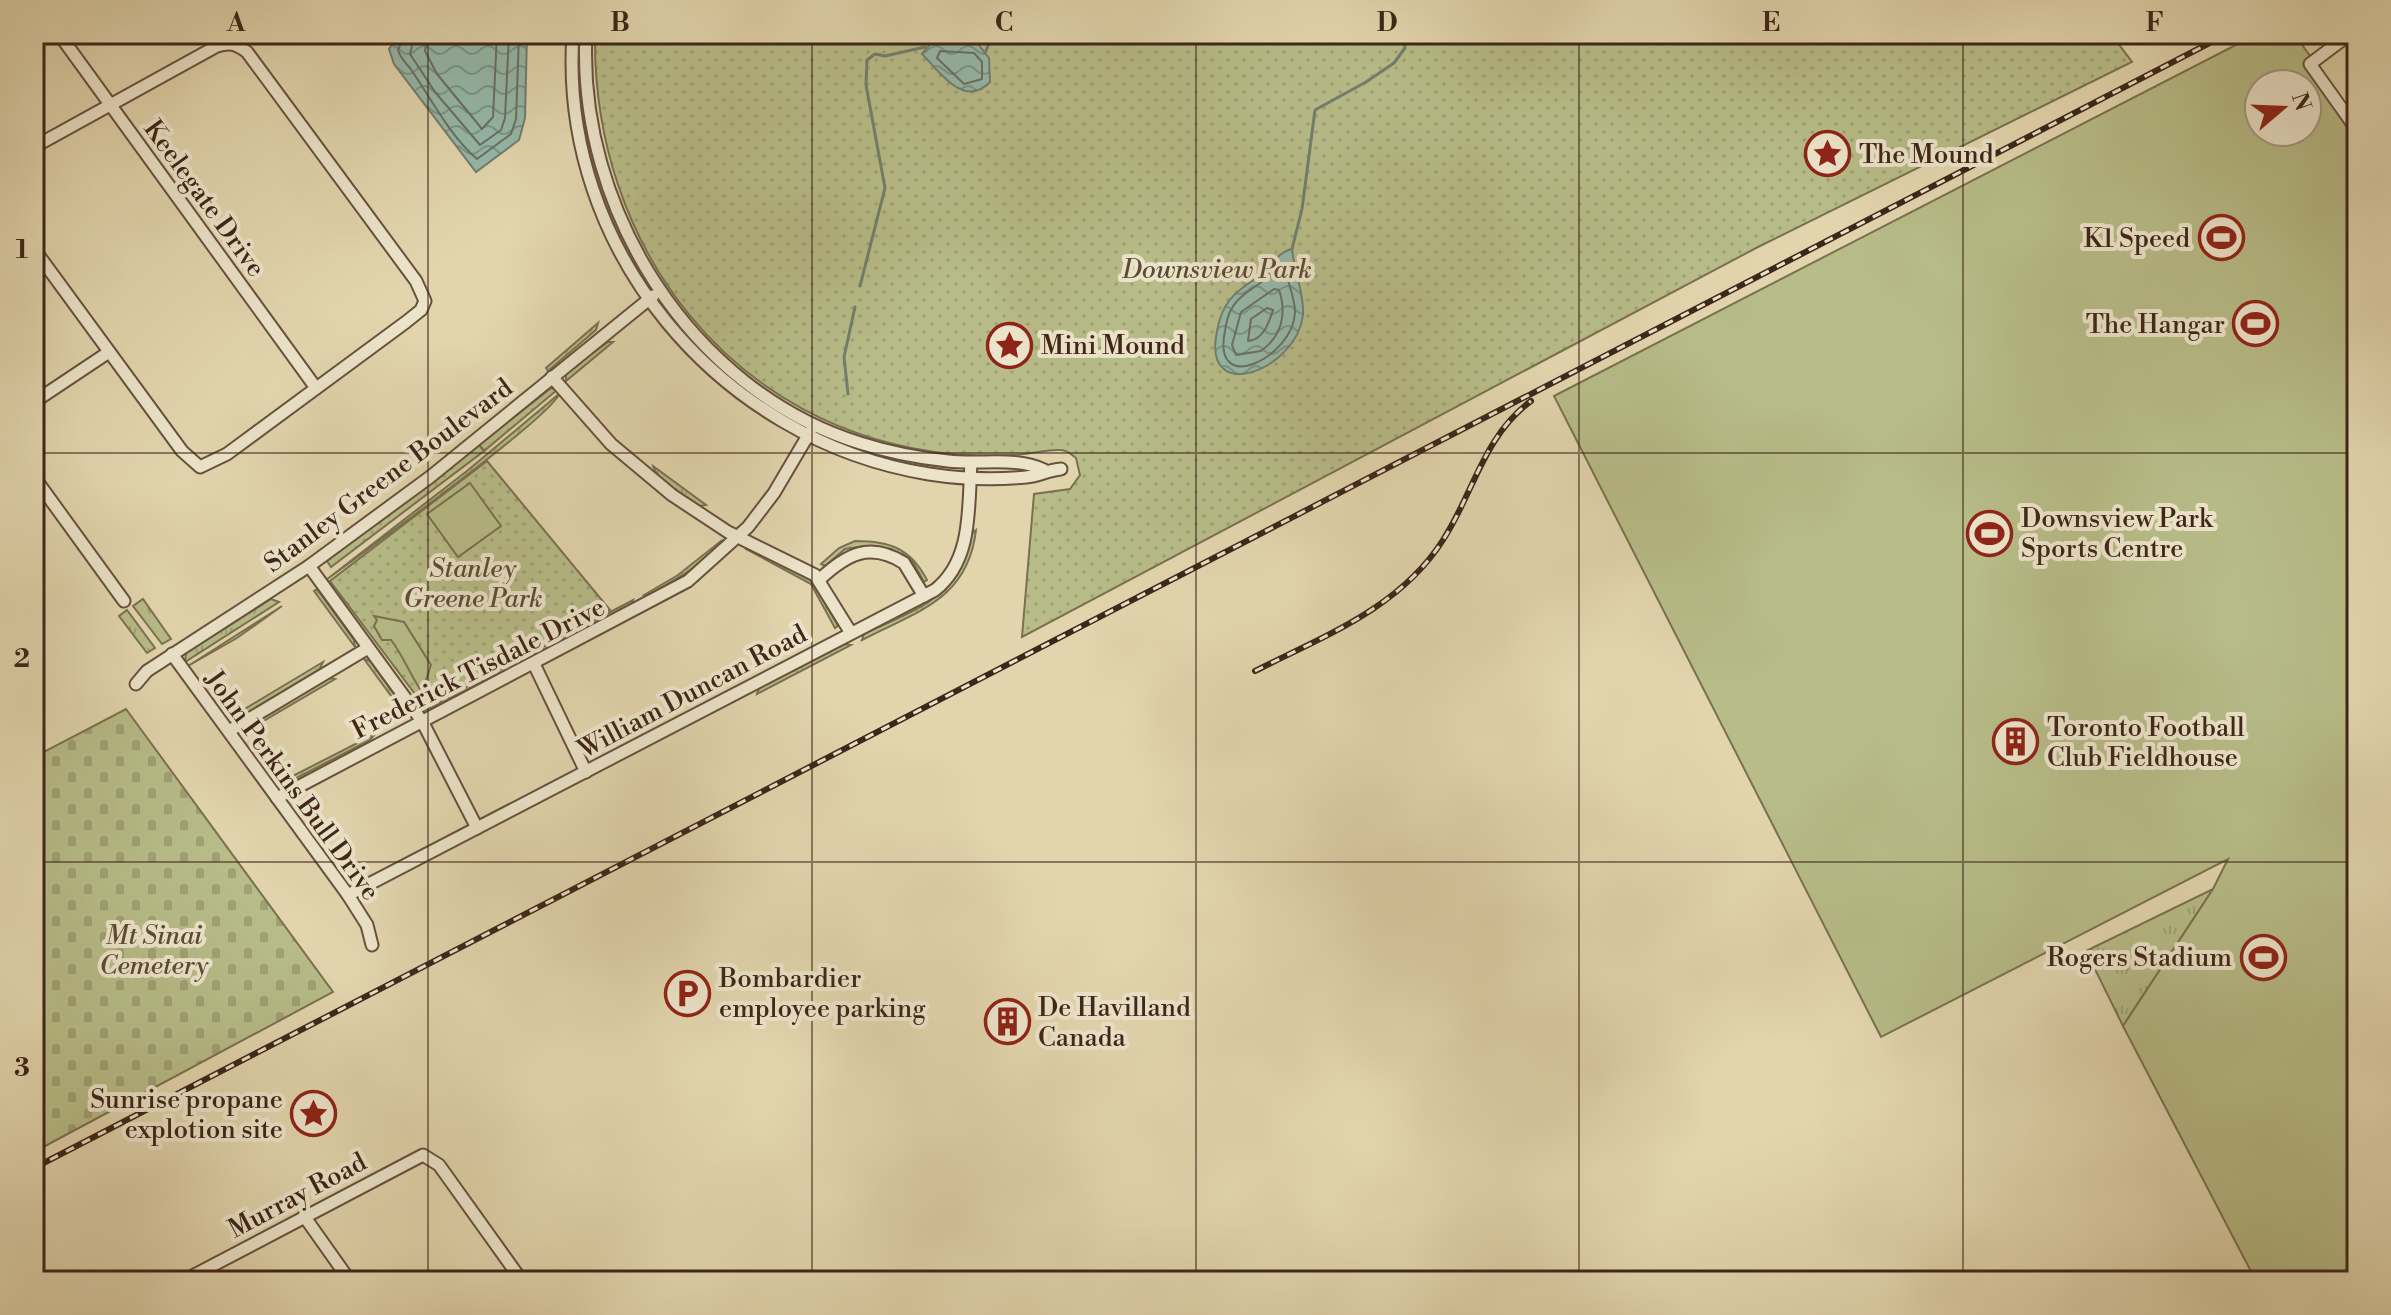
<svg xmlns="http://www.w3.org/2000/svg" width="2391" height="1315" font-family="'Libre Bodoni',serif">
  <style>
    .grass { fill: url(#grass-tufts); stroke: #7a7150; stroke-width: 2 }
    .cemetery { fill: url(#cemetery-stones); stroke: #7a7150; stroke-width: 2 }
    .park { fill: url(#park-dots); stroke: #7a7150; stroke-width: 2 }
    .pitch { fill: #b7bc88; stroke: #7a7150; stroke-width: 2; fill-rule: evenodd }
    .water { fill: url(#water-waves); stroke: #727e70; stroke-width: 2 }
    .lines { fill: none; stroke-linecap: round; stroke-linejoin: round }
    .shore { stroke: #6a7062; stroke-width: 2 }
    .stream { stroke: #727e70; stroke-width: 3 }
    .minor-casing { stroke: #67523e; stroke-width: 15 }
    .minor { stroke: #ece4ca; stroke-width: 11 }
    .rail-casing { stroke: #3e2619; stroke-width: 6 }
    .rail { stroke: #ece4ca; stroke-width: 3; stroke-dasharray: 9; stroke-linecap: butt }
    .grid { fill: none; stroke: #3e2619; stroke-width: 2; stroke-opacity: 0.55 }
    .labels { text-anchor: middle; stroke-width: 8; stroke-linejoin: round; paint-order: stroke }
    .poi-label { font-size: 26px; fill: #3e2619; stroke: #ece4ca; text-anchor: start }
    .street-label { font-size: 26px; fill: #3e2619; stroke: #ece4ca }
    .park-label { font-size: 26px; font-style: italic; fill: #5c4c35; stroke: #ece4ca }
    .neatline { fill: none; stroke: #3e2619; stroke-width: 3 }
    .grid-label { font-size: 26px; text-anchor: middle; font-weight: bold; fill: #3e2619 }
  </style>
  <defs>
    <pattern id="grass-tufts" width="24" height="20" patternUnits="userSpaceOnUse" patternTransform="scale(2)"><rect width="24" height="20" fill="#b7bc88"/><path d="M3 7l-1-3M5 7V3M7 7l1-3M15 17l-1-3M17 17v-4M19 17l1-3" fill="none" stroke="#9ea175"/></pattern>
    <pattern id="cemetery-stones" width="16" height="16" patternUnits="userSpaceOnUse" patternTransform="scale(2)"><rect width="16" height="16" fill="#b7bc88"/><path d="M2 7V4a2 2 0 0 1 4 0v3zM10 15v-3a2 2 0 0 1 4 0v3z" fill="#9ea175"/></pattern>
    <pattern id="park-dots" width="8" height="8" patternUnits="userSpaceOnUse" patternTransform="scale(2)"><rect width="8" height="8" fill="#b7bc88"/><path d="M2 2h.1M6 6h.1" fill="none" stroke="#9ea175" stroke-width="1.8" stroke-linecap="round"/></pattern>
    <pattern id="water-waves" width="16" height="10" patternUnits="userSpaceOnUse" patternTransform="scale(2)"><rect width="16" height="10" fill="#95b9aa"/><path d="M0 5q4-4 8 0t8 0" fill="none" stroke="#7b968a"/></pattern>
  </defs>
  <rect width="100%" height="100%" fill="#e2d5ae"/>
  <filter id="stains"><feTurbulence type="fractalNoise" baseFrequency=".0025" numOctaves="4"/><feColorMatrix values="0 0 0 0 .2 0 0 0 0 .09 0 0 0 0 .02 0 0 0 .5 -.17"/></filter>
  <radialGradient id="worn" r=".72"><stop offset=".6" stop-color="#630" stop-opacity="0"/><stop offset="1" stop-color="#630" stop-opacity=".3"/></radialGradient>
  <g class="grass">
    <path d="M598 323 596 330 548 371 546 368Z"/>
    <path d="M608 342H613L566 381V372Z"/>
    <path d="M551 388 557 390 484 451 479 445Z"/>
    <path d="M559 394C552 416 359 556 326 580L467 471Z"/>
    <path d="M653 466 706 505 700 506C686 496 658 483 653 466Z"/>
    <path d="M976 530C968 600 917 611 862 640L864 634C919 608 959 598 972 533Z"/>
    <path d="M721 541 720 545 689 571 648 596 644 595 678 575Z"/>
    <path d="M855 541C891 541 911 549 927 580L924 582 913 562 903 554 864 546 845 549 825 566 821 564 839 548Z"/>
    <path d="M747 546 812 581 838 626 835 628 811 584 746 549Z"/>
    <path d="M317 589 354 640 355 647 314 591Z"/>
    <path d="M143 599 171 639 162 644 133 606Z"/>
    <path d="M271 599 279 602 185 662 186 653Z"/>
    <path d="M633 600 631 606 425 711 424 709Z"/>
    <path d="M282 606 237 638 188 666Z"/>
    <path d="M127 610 155 648 147 653 119 616Z"/>
    <path d="M845 644 851 645 757 694 759 688Z"/>
    <path d="M364 659 370 661 408 713 405 715Z"/>
    <path d="M323 662 319 670 236 720 233 716Z"/>
    <path d="M329 678 335 679 245 732 243 730Z"/>
    <path d="M375 734 370 740 283 785 281 782Z"/>
    <path d="M2213 889 2123 1026 2086 951Z"/>
  </g>
  <path class="cemetery" d="M126 709 333 992 34 1152V757Z"/>
  <g class="park">
    <path d="M577 34H581C576 118 599 203 643 275L640 277C592 192 580 130 577 34Z"/>
    <path d="M595 34H2111L2132 62 1758 247 1022 637 1034 494 1070 489 1080 475 1076 458C1071 454 1067 450 1061 450 1049 449 1036 453 1024 454 1000 457 976 456 952 454 732 432 592 247 595 34Z"/>
    <path d="M479 445 484 451 331 567 327 561Z"/>
    <path d="M487 461 610 610 424 706 330 581Z"/>
  </g>
  <g class="pitch">
    <path d="M2257 34H2294L2357 120V1281H2256L2123 1026 2213 889 2228 859 1881 1037 1554 396ZM2259 84H2307V132H2259Z"/>
    <path d="M470 483 501 526 458 557 427 514Z"/>
    <path d="M374 616 404 622 431 665 422 692C410 675 403 655 391 640H382L374 626 377 620Z"/>
  </g>
  <g class="water">
    <path d="M400 34H527L525 118 519 140 476 172 394 64 389 49Z"/>
    <path d="M931 43 978 44 989 58 990 82C964 109 940 72 922 54Z"/>
    <path d="M1292 249C1294 270 1305 297 1303 315 1297 370 1201 407 1217 331 1222 304 1232 294 1255 279 1269 271 1276 252 1292 249Z"/>
  </g>
  <g class="lines">
    <g class="shore">
      <path d="M405 34 398 50C401 60 407 63 412 71 432 100 450 136 477 159L511 134 516 119 519 34"/>
      <path d="M415 34 410 54 435 92 480 145 501 130 505 118 509 34"/>
      <path d="M428 34 425 51 437 74 482 129 493 117 497 34"/>
      <path d="M940 51 974 53 982 62V79L964 84 937 58Z"/>
      <path d="M1279 268 1285 269C1288 283 1295 298 1295 312 1294 357 1211 398 1225 331 1226 324 1228 314 1232 308 1241 292 1266 282 1279 268Z"/>
      <path d="M1274 289 1279 290C1287 313 1282 336 1261 351L1236 355 1232 345 1241 312Z"/>
      <path d="M1267 308 1273 310C1269 323 1263 340 1248 341L1251 319Z"/>
    </g>
    <g class="stream">
      <path d="M985 53 993 34"/>
      <path d="M1292 249 1302 209 1315 110 1366 82 1394 63 1405 48 1403 34"/>
      <path d="M860 286 885 188 866 85 867 60 875 54 885 56 925 47"/>
      <path d="M848 394 844 357 855 307"/>
    </g>
    <defs>
      <g id="minor">
        <path d="M59 34 316 388"/>
        <path d="M573 34C558 249 719 440 929 474 961 479 995 480 1026 477 1039 476 1048 470 1061 469"/>
        <path d="M586 34C577 208 690 390 860 443 888 452 919 458 948 461 979 465 1017 456 1044 470"/>
        <path d="M2350 34 2310 64 2357 130"/>
        <path d="M34 147 217 46C230 42 236 44 247 52L416 281 425 301 421 310 406 322 227 454 200 467 182 451 34 249"/>
        <path d="M552 377 611 444 672 495 728 532 815 575 851 633"/>
        <path d="M34 402 109 352"/>
        <path d="M34 477 124 601"/>
        <path d="M309 566 422 721 477 828"/>
        <path d="M820 579C846 555 869 541 904 563L924 596"/>
        <path d="M172 654 348 895 367 925 372 945"/>
        <path d="M534 664 586 772"/>
        <path d="M136 684 147 671 309 566 430 477 653 296"/>
        <path d="M229 731 368 648"/>
        <path d="M277 798 688 581 748 527 774 493 810 432"/>
        <path d="M348 895 935 590C973 560 968 507 971 463"/>
        <path d="M304 1216 350 1281"/>
        <path d="M183 1281 423 1155 439 1165 522 1281"/>
      </g>
    </defs>
    <use href="#minor" class="minor-casing"/>
    <use href="#minor" class="minor"/>
    <defs>
      <g id="rail">
        <path d="M1255 671C1324 636 1400 608 1443 540 1474 492 1483 437 1531 401"/>
        <path d="M34 1168 2227 34"/>
      </g>
    </defs>
    <use href="#rail" class="rail-casing"/>
    <use href="#rail" class="rail"/>
  </g>
  <path class="grid" d="M428 34V1281M812 34V1281M1196 34V1281M1579 34V1281M1963 34V1281M34 453H2357M34 862H2357"/>
  <defs>
    <symbol id="sight-ring" viewBox="-11 -11 22 22"><circle r="9.5" fill="#ece4ca" stroke="#8f2418" stroke-width="1.5"/><path d="M0-6L1.8-2.2L6-1.7L2.9 1.2L3.7 5.4L0 3.3L-3.7 5.4L-2.9 1.2L-6-1.7L-1.8-2.2Z" fill="#8f2418"/></symbol>
    <symbol id="stadium-ring" viewBox="-11 -11 22 22"><circle r="9.5" fill="#ece4ca" stroke="#8f2418" stroke-width="1.5"/><path d="M0-5a6.5 5 0 1 0 0 10a6.5 5 0 1 0 0-10ZM-3.5-1.8h7v3.6h-7Z" fill="#8f2418"/></symbol>
    <symbol id="building-ring" viewBox="-11 -11 22 22"><circle r="9.5" fill="#ece4ca" stroke="#8f2418" stroke-width="1.5"/><path d="M-4-6H4V6H1V3H-1V6H-4ZM-2.5-4.3h1.7v1.8h-1.7ZM.8-4.3h1.7v1.8H.8ZM-2.5-1h1.7V.8h-1.7ZM.8-1h1.7V.8H.8Z" fill="#8f2418"/></symbol>
    <symbol id="parking-ring" viewBox="-11 -11 22 22"><circle r="9.5" fill="#ece4ca" stroke="#8f2418" stroke-width="1.5"/><path d="M-3.5-5.5H1a3.5 3.5 0 0 1 0 7H-1V5.5H-3.5ZM-1-3.4V-.6H.8a1.4 1.4 0 0 0 0-2.8Z" fill="#8f2418"/></symbol>
  </defs>
  <g fill-rule="evenodd">
    <use href="#sight-ring" x="1802" y="128" width="51" height="51"/>
    <use href="#stadium-ring" x="2196" y="212" width="51" height="51"/>
    <use href="#stadium-ring" x="2230" y="298" width="51" height="51"/>
    <use href="#sight-ring" x="984" y="320" width="51" height="51"/>
    <use href="#stadium-ring" x="1964" y="508" width="51" height="51"/>
    <use href="#building-ring" x="1990" y="716" width="51" height="51"/>
    <use href="#stadium-ring" x="2238" y="932" width="51" height="51"/>
    <use href="#parking-ring" x="662" y="968" width="51" height="51"/>
    <use href="#building-ring" x="982" y="996" width="51" height="51"/>
    <use href="#sight-ring" x="288" y="1088" width="51" height="51"/>
  </g>
  <g class="labels">
    <g class="poi-label">
      <text x="1859" y="163">The Mound</text>
      <text x="2190" y="247" text-anchor="end">K1 Speed</text>
      <text x="2225" y="333" text-anchor="end">The Hangar</text>
      <text x="1041" y="354">Mini Mound</text>
      <text x="2021" y="527">Downsview Park<tspan x="2021" dy="30">Sports Centre</tspan></text>
      <text x="2047" y="736">Toronto Football<tspan x="2047" dy="30">Club Fieldhouse</tspan></text>
      <text x="2232" y="966" text-anchor="end">Rogers Stadium</text>
      <text x="719" y="987">Bombardier<tspan x="719" dy="30">employee parking</tspan></text>
      <text x="1038" y="1016">De Havilland<tspan x="1038" dy="30">Canada</tspan></text>
      <text x="283" y="1108" text-anchor="end">Sunrise propane<tspan x="283" dy="30">explotion site</tspan></text>
    </g>
    <g class="street-label">
      <text transform="translate(205 198) rotate(54)" y="9">Keelegate Drive</text>
      <text transform="translate(388 475) rotate(-37)" y="9">Stanley Greene Boulevard</text>
      <text transform="translate(478 668) rotate(-27)" y="9">Frederick Tisdale Drive</text>
      <text transform="translate(692 691) rotate(-28)" y="9">William Duncan Road</text>
      <text transform="translate(293 785) rotate(54)" y="9">John Perkins Bull Drive</text>
      <text transform="translate(297 1195) rotate(-28)" y="9">Murray Road</text>
    </g>
    <g class="park-label">
      <text x="1217" y="278">Downsview Park</text>
      <text x="473" y="577">Stanley<tspan x="473" dy="30">Greene Park</tspan></text>
      <text x="154" y="944">Mt Sinai<tspan x="154" dy="30">Cemetery</tspan></text>
    </g>
  </g>
  <rect width="2391" height="1315" fill="none" stroke="#e2d5ae" stroke-width="88"/>
  <g transform="translate(2283 108) rotate(71)"><circle r="38" fill="#ece4ca" stroke="#a69883" stroke-width="2"/>
  <path d="M0-6L14 30L0 20L-14 30Z" fill="#8f2418"/>
  <text y="-12" font-size="22" font-weight="bold" text-anchor="middle" fill="#3e2619">N</text>
  </g>
  <rect x="44" y="44" width="2303" height="1227" class="neatline"/>
  <g class="grid-label">
    <text x="236" y="31">A</text>
    <text x="620" y="31">B</text>
    <text x="1004" y="31">C</text>
    <text x="1387" y="31">D</text>
    <text x="1771" y="31">E</text>
    <text x="2155" y="31">F</text>
    <text x="22" y="258">1</text>
    <text x="22" y="667">2</text>
    <text x="22" y="1076">3</text>
  </g>
  <rect width="100%" height="100%" filter="url(#stains)"/>
  <rect width="100%" height="100%" fill="url(#worn)"/>
</svg>
